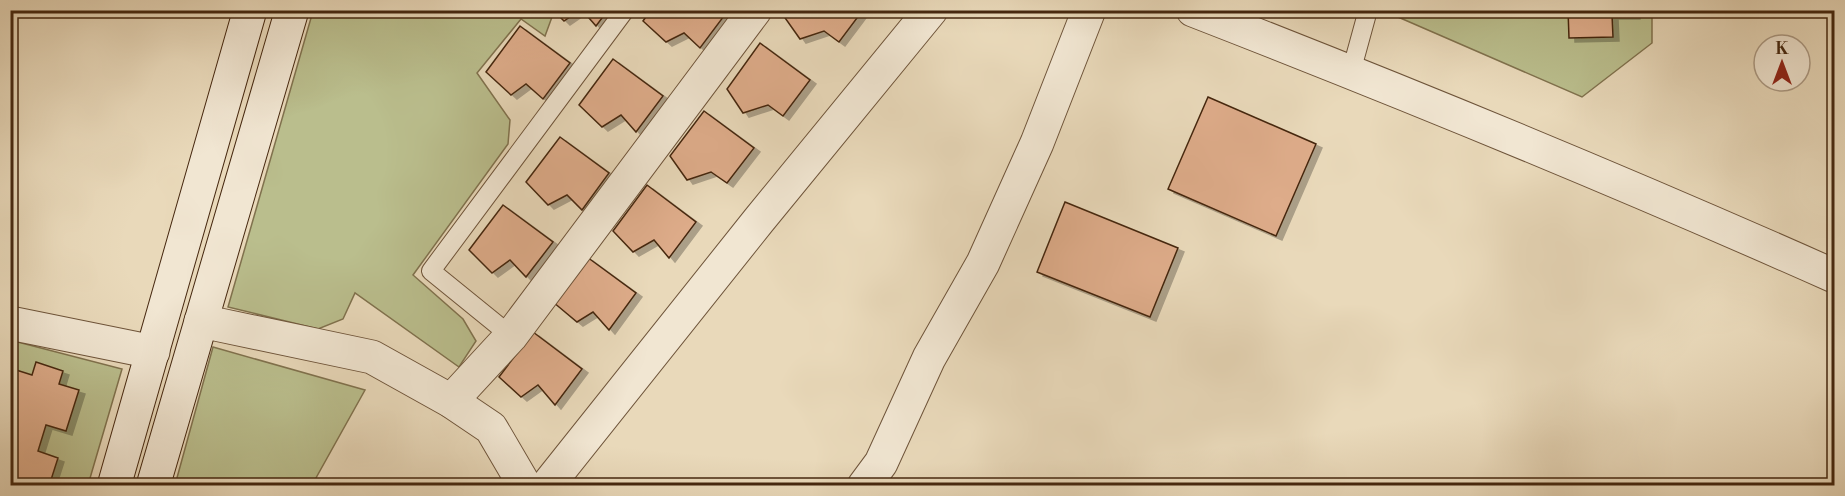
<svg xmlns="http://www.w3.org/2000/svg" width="1845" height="496" font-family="'Libre Bodoni',serif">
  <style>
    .green { fill: #babe8d; stroke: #80724e; stroke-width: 1.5 }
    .building { fill: #deac8a; stroke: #45270f; stroke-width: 1.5; filter: url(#shadow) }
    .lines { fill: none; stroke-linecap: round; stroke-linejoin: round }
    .service-casing { stroke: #6e543a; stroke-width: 20 }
    .minor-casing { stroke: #6e543a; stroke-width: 35 }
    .secondary-casing { stroke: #45270f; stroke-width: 35 }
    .service { stroke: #f1e6d2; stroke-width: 18 }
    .minor { stroke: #f1e6d2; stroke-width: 33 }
    .secondary { stroke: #f1e6d2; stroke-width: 33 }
  </style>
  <defs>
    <filter id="shadow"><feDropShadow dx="6" dy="4" stdDeviation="0" flood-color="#0004"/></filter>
  </defs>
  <rect width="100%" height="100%" fill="#e9d9ba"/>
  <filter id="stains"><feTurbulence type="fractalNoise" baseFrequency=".00333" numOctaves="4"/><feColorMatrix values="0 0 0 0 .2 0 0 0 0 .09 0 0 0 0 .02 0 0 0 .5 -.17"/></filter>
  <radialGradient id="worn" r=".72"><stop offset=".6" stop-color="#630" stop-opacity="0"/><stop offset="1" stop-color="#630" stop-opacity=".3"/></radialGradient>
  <g class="green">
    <path d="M543 10 552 17 545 36 521 19 477 73 510 120 508 144 413 275 463 319 476 341 459 367 355 293 343 319 318 329 228 307 313 11Z"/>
    <path d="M1400 10 1652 11V43L1582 97 1398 17Z"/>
    <path d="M10 340 122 369 88 485H11Z"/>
    <path d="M213 347 365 390 312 485H175Z"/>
  </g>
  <g class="building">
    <path d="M553 10H580L564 21Z"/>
    <path d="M582 10H608L596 26Z"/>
    <path d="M651 10H724L727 12 700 48 684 33 666 42 643 21Z"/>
    <path d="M786 10H863L839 42 824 31 800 39 783 15Z"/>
    <path d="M1568 10H1634V15H1612L1613 37 1569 38Z"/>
    <path d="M520 26 570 63 543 99 526 84 511 95 486 72Z"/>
    <path d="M760 43 810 80 783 116 768 105 743 113 727 89Z"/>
    <path d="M613 59 663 96 636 132 621 115 602 127 579 105Z"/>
    <path d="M1208 97 1316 144 1276 236 1168 189Z"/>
    <path d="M704 111 754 148 727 183 711 172 687 180 670 156Z"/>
    <path d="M560 137 609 173 582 210 567 195 548 205 526 182Z"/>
    <path d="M647 185 696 222 669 258 654 240 633 252 613 231Z"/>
    <path d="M1065 202 1178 248 1150 317 1037 272Z"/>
    <path d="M503 205 553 242 526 277 510 260 492 273 469 250Z"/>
    <path d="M587 257 636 293 609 330 593 312 577 322 553 302Z"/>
    <path d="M533 332 582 369 555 405 538 385 521 397 499 377Z"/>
    <path d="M36 362 63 371 59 384 79 390 66 431 46 425 38 451 58 458 49 486 34 482 33 486H10V368L32 375Z"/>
  </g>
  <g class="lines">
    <defs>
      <g id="service">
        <path d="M1351 72 1368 10"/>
        <path d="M511 336 431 271 625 10"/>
      </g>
      <g id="minor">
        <path d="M1193 10C1409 94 1623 182 1834 276"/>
        <path d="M201 321 372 357 451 401 491 428 525 486"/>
        <path d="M10 323 153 352"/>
        <path d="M451 401 511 336 755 10"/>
        <path d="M547 486 759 220 931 10"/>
        <path d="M864 486 881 463 929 358 983 263 1037 143 1089 10"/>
      </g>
      <g id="secondary">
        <path d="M114 486 250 10"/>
        <path d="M153 486 292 10"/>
      </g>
    </defs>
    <use href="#service" class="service-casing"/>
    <use href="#minor" class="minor-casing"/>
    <use href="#secondary" class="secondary-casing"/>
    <use href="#service" class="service"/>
    <use href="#minor" class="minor"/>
    <use href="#secondary" class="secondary"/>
  </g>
  <rect width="1845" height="496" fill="none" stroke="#e9d9ba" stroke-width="36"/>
  <rect x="12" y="12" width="1821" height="472" fill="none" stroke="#45270f" stroke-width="3"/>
  <rect x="18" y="18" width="1809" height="460" fill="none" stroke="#45270f" stroke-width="1.5"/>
  <g transform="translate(1782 63)"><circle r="28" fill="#f1e6d2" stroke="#ac9a84" stroke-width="1.5"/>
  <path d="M0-4.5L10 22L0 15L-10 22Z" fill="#8f2418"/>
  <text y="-9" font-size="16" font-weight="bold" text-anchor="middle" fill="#45270f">K</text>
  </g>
  <rect width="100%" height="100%" filter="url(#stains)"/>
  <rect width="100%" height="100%" fill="url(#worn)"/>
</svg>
